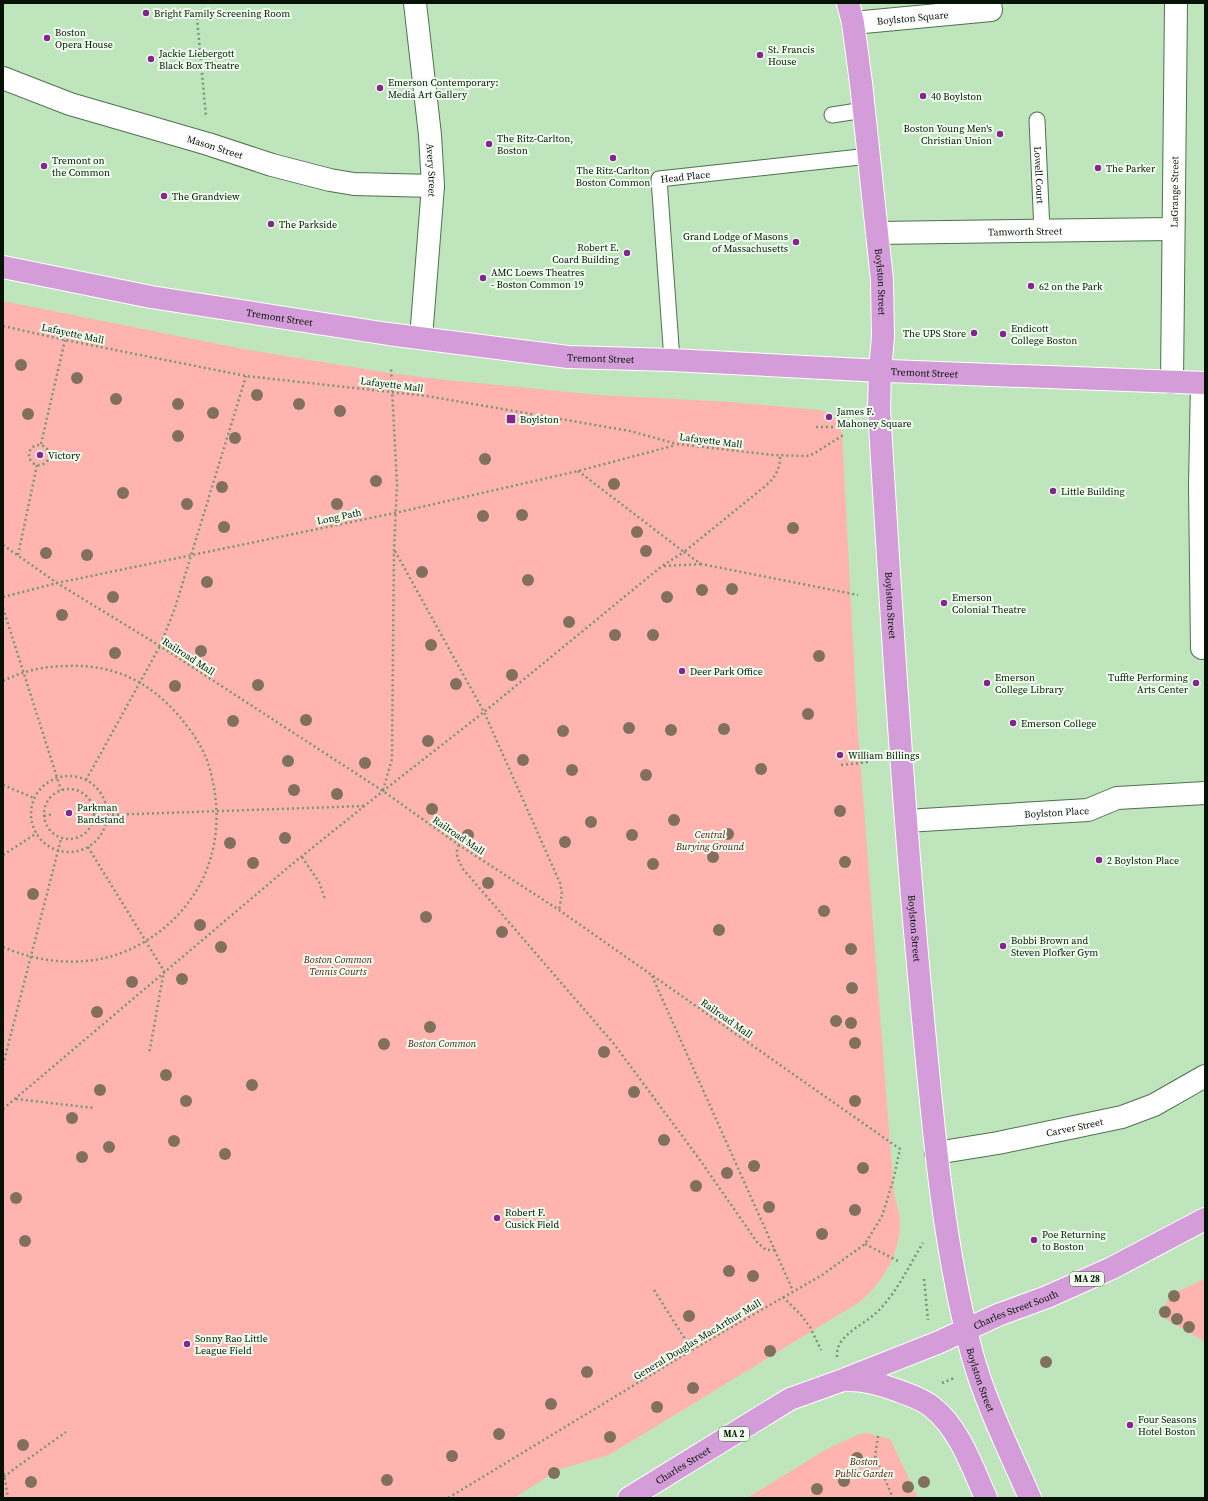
<svg xmlns="http://www.w3.org/2000/svg" width="1208" height="1501" font-family="'Source Serif 4',serif">
  <style>
    .green { fill: #ffb4af }
    .lines { fill: none; stroke-linecap: round; stroke-linejoin: round }
    .service-casing { stroke: #4f714e; stroke-width: 17 }
    .pedestrian-casing { stroke: #4f714e; stroke-width: 24 }
    .minor-casing { stroke: #4f714e; stroke-width: 24 }
    .secondary-casing { stroke: #4f714e; stroke-width: 24 }
    .primary-casing { stroke: #fff; stroke-width: 24 }
    .path { stroke: #789576; stroke-width: 2.5; stroke-dasharray: 2 3; stroke-linecap: butt }
    .service { stroke: #fff; stroke-width: 15 }
    .pedestrian { stroke: #fff; stroke-width: 22 }
    .minor { stroke: #fff; stroke-width: 22 }
    .secondary { stroke: #fff; stroke-width: 22 }
    .primary { stroke: #d49dda; stroke-width: 22 }
    .tree { fill: #81705e }
    .poi-dot { fill: #852690; stroke: #efffee; stroke-width: 1.5 }
    .labels { text-anchor: middle; stroke-width: 4; stroke-linejoin: round; paint-order: stroke }
    .shield { fill: #efffee; stroke: #4c594b; stroke-width: 1 }
    .shield-label { font-size: 9px; font-weight: bold; fill: #061205 }
    .poi-label { font-size: 10px; fill: #061205; stroke: #efffee; text-anchor: start }
    .street-label { font-size: 10px; fill: #061205; stroke: #efffee }
    .park-label { font-size: 10px; font-style: italic; fill: #4e1012; stroke: #efffee }
  </style>
  <rect width="100%" height="100%" fill="#bfe5bc"/>
  <g class="green">
    <path d="M3 301 243 349 383 372 446 380 599 395 731 402 819 410 833 414 838 422 842 433 857 721 894 1194C896 1203 900 1213 900 1222 901 1252 882 1285 858 1303L609 1455 560 1469 514 1498H3Z"/>
    <path d="M1205 1279V1342L1159 1315 1172 1294Z"/>
    <path d="M867 1433 890 1439 918 1498H747L825 1450 857 1435Z"/>
  </g>
  <g class="lines">
    <defs>
      <g id="service">
        <path d="M832 115 864 110"/>
        <path id="s1" d="M1037 120 1042 231"/>
        <path id="s2" d="M672 360 659 179 869 156"/>
      </g>
      <g id="pedestrian">
        <path id="s3" d="M906 821 1088 810 1117 798 1205 793"/>
      </g>
      <g id="minor">
        <path id="s4" d="M853 23 991 10 990 3"/>
        <path id="s5" d="M3 78 70 104 208 144 272 165 330 180 354 184 433 186"/>
        <path id="s6" d="M877 233 1173 229"/>
        <path id="s7" d="M1172 382 1176 3"/>
        <path d="M1202 648 1200 486 1202 383"/>
        <path id="s8" d="M936 1153 998 1143 1122 1117 1154 1105 1205 1076"/>
      </g>
      <g id="secondary">
        <path id="s9" d="M415 3 430 135 433 186 421 338"/>
      </g>
      <g id="primary">
        <path id="s10" d="M848 3 853 23 861 83 882 280 883 337 880 370 879 409C891 609 903 809 922 1008 933 1123 942 1241 972 1354 985 1402 1010 1452 1030 1498"/>
        <path id="s11" d="M3 267 151 297 388 334 568 357 672 360 863 370 1205 383"/>
        <path d="M849 1380C866 1380 880 1384 896 1390 907 1394 923 1399 932 1407 960 1429 972 1467 986 1498"/>
        <path id="s12" d="M629 1498 790 1399 843 1380 937 1343 998 1315 1047 1297 1112 1268 1205 1219"/>
      </g>
    </defs>
    <use href="#service" class="service-casing"/>
    <use href="#pedestrian" class="pedestrian-casing"/>
    <use href="#minor" class="minor-casing"/>
    <use href="#secondary" class="secondary-casing"/>
    <use href="#primary" class="primary-casing"/>
    <g class="path">
      <path d="M197 18 206 117"/>
      <path d="M3 326 65 340 246 376 427 396 630 431 677 444 773 455 807 456 813 454 845 434"/>
      <path d="M816 427H833L842 425"/>
      <path d="M41 444 65 340"/>
      <circle cx="39" cy="455" r="10"/>
      <path d="M578 471 684 552 769 483C777 474 780 467 780 456"/>
      <path d="M3 545 57 583 160 646 383 791 459 845 559 910 900 1149 893 1181 882 1216 865 1244 822 1275 692 1350 448 1498"/>
      <path d="M395 551 484 712 560 883 562 894 559 910"/>
      <path d="M18 555 37 465"/>
      <path d="M664 566 701 564"/>
      <path d="M3 597 57 583 395 513 578 471 676 445"/>
      <path d="M3 608 61 790"/>
      <path d="M3 681C23 671 44 666 67 666 113 664 149 681 179 716 188 727 198 740 204 753 210 766 213 781 215 794 224 860 193 917 135 947 94 968 44 965 3 947"/>
      <path d="M841 765 869 762"/>
      <circle cx="69" cy="814" r="38"/>
      <path d="M86 780 160 646 175 608 246 376"/>
      <path d="M3 785 34 798"/>
      <circle cx="69" cy="814" r="25"/>
      <path d="M383 790 392 759 394 549 397 485 391 368"/>
      <path d="M107 815 364 806"/>
      <path d="M44 816 53 814"/>
      <path d="M459 845C454 854 459 861 463 869L614 1044 700 1160 757 1242 766 1250H775"/>
      <path d="M88 847 164 971 149 1054"/>
      <path d="M3 855 37 833"/>
      <path d="M302 857 319 882 325 899"/>
      <path d="M652 976 793 1291"/>
      <path d="M3 1065 61 839"/>
      <path d="M16 1099 94 1108"/>
      <path d="M3 1109 291 865 383 791 484 712 662 566 684 552 701 564 858 595"/>
      <path d="M865 1244 898 1261"/>
      <path d="M924 1279 928 1320"/>
      <path d="M654 1290 692 1350"/>
      <path d="M783 1297 801 1315 810 1327 821 1350"/>
      <path d="M837 1357C835 1336 862 1326 876 1313 897 1293 908 1267 923 1243"/>
      <path d="M942 1383 954 1378"/>
      <path d="M878 1436 875 1456 893 1498"/>
      <path d="M3 1468 8 1498"/>
      <path d="M4 1477 14 1469 66 1432"/>
    </g>
    <use href="#service" class="service"/>
    <use href="#pedestrian" class="pedestrian"/>
    <use href="#minor" class="minor"/>
    <use href="#secondary" class="secondary"/>
    <use href="#primary" class="primary"/>
  </g>
  <g class="tree">
    <circle cx="21" cy="365" r="6"/>
    <circle cx="77" cy="378" r="6"/>
    <circle cx="257" cy="395" r="6"/>
    <circle cx="116" cy="399" r="6"/>
    <circle cx="178" cy="404" r="6"/>
    <circle cx="299" cy="404" r="6"/>
    <circle cx="340" cy="411" r="6"/>
    <circle cx="213" cy="413" r="6"/>
    <circle cx="28" cy="414" r="6"/>
    <circle cx="178" cy="436" r="6"/>
    <circle cx="235" cy="438" r="6"/>
    <circle cx="485" cy="459" r="6"/>
    <circle cx="376" cy="481" r="6"/>
    <circle cx="614" cy="484" r="6"/>
    <circle cx="222" cy="487" r="6"/>
    <circle cx="123" cy="493" r="6"/>
    <circle cx="187" cy="504" r="6"/>
    <circle cx="337" cy="504" r="6"/>
    <circle cx="522" cy="515" r="6"/>
    <circle cx="483" cy="516" r="6"/>
    <circle cx="224" cy="527" r="6"/>
    <circle cx="793" cy="528" r="6"/>
    <circle cx="637" cy="532" r="6"/>
    <circle cx="646" cy="551" r="6"/>
    <circle cx="46" cy="553" r="6"/>
    <circle cx="87" cy="555" r="6"/>
    <circle cx="422" cy="572" r="6"/>
    <circle cx="528" cy="580" r="6"/>
    <circle cx="207" cy="582" r="6"/>
    <circle cx="732" cy="589" r="6"/>
    <circle cx="702" cy="590" r="6"/>
    <circle cx="113" cy="597" r="6"/>
    <circle cx="667" cy="597" r="6"/>
    <circle cx="62" cy="615" r="6"/>
    <circle cx="569" cy="622" r="6"/>
    <circle cx="615" cy="635" r="6"/>
    <circle cx="653" cy="635" r="6"/>
    <circle cx="431" cy="645" r="6"/>
    <circle cx="201" cy="651" r="6"/>
    <circle cx="115" cy="653" r="6"/>
    <circle cx="819" cy="656" r="6"/>
    <circle cx="512" cy="675" r="6"/>
    <circle cx="456" cy="684" r="6"/>
    <circle cx="258" cy="685" r="6"/>
    <circle cx="175" cy="686" r="6"/>
    <circle cx="808" cy="714" r="6"/>
    <circle cx="306" cy="720" r="6"/>
    <circle cx="233" cy="721" r="6"/>
    <circle cx="629" cy="728" r="6"/>
    <circle cx="724" cy="729" r="6"/>
    <circle cx="671" cy="730" r="6"/>
    <circle cx="563" cy="731" r="6"/>
    <circle cx="428" cy="741" r="6"/>
    <circle cx="523" cy="760" r="6"/>
    <circle cx="288" cy="761" r="6"/>
    <circle cx="365" cy="763" r="6"/>
    <circle cx="761" cy="769" r="6"/>
    <circle cx="572" cy="770" r="6"/>
    <circle cx="646" cy="775" r="6"/>
    <circle cx="294" cy="790" r="6"/>
    <circle cx="337" cy="794" r="6"/>
    <circle cx="432" cy="809" r="6"/>
    <circle cx="840" cy="811" r="6"/>
    <circle cx="674" cy="820" r="6"/>
    <circle cx="591" cy="822" r="6"/>
    <circle cx="728" cy="834" r="6"/>
    <circle cx="468" cy="835" r="6"/>
    <circle cx="632" cy="835" r="6"/>
    <circle cx="285" cy="838" r="6"/>
    <circle cx="565" cy="842" r="6"/>
    <circle cx="230" cy="843" r="6"/>
    <circle cx="713" cy="857" r="6"/>
    <circle cx="845" cy="862" r="6"/>
    <circle cx="253" cy="863" r="6"/>
    <circle cx="653" cy="864" r="6"/>
    <circle cx="488" cy="883" r="6"/>
    <circle cx="33" cy="894" r="6"/>
    <circle cx="824" cy="911" r="6"/>
    <circle cx="426" cy="917" r="6"/>
    <circle cx="200" cy="925" r="6"/>
    <circle cx="719" cy="930" r="6"/>
    <circle cx="502" cy="932" r="6"/>
    <circle cx="221" cy="947" r="6"/>
    <circle cx="851" cy="949" r="6"/>
    <circle cx="182" cy="979" r="6"/>
    <circle cx="132" cy="982" r="6"/>
    <circle cx="852" cy="988" r="6"/>
    <circle cx="97" cy="1012" r="6"/>
    <circle cx="836" cy="1021" r="6"/>
    <circle cx="851" cy="1023" r="6"/>
    <circle cx="430" cy="1027" r="6"/>
    <circle cx="855" cy="1043" r="6"/>
    <circle cx="384" cy="1044" r="6"/>
    <circle cx="604" cy="1052" r="6"/>
    <circle cx="166" cy="1075" r="6"/>
    <circle cx="252" cy="1085" r="6"/>
    <circle cx="100" cy="1090" r="6"/>
    <circle cx="634" cy="1092" r="6"/>
    <circle cx="186" cy="1101" r="6"/>
    <circle cx="855" cy="1101" r="6"/>
    <circle cx="72" cy="1118" r="6"/>
    <circle cx="664" cy="1140" r="6"/>
    <circle cx="174" cy="1141" r="6"/>
    <circle cx="109" cy="1147" r="6"/>
    <circle cx="225" cy="1154" r="6"/>
    <circle cx="82" cy="1157" r="6"/>
    <circle cx="754" cy="1166" r="6"/>
    <circle cx="863" cy="1168" r="6"/>
    <circle cx="727" cy="1173" r="6"/>
    <circle cx="696" cy="1186" r="6"/>
    <circle cx="16" cy="1198" r="6"/>
    <circle cx="769" cy="1207" r="6"/>
    <circle cx="855" cy="1210" r="6"/>
    <circle cx="822" cy="1234" r="6"/>
    <circle cx="25" cy="1241" r="6"/>
    <circle cx="729" cy="1271" r="6"/>
    <circle cx="753" cy="1276" r="6"/>
    <circle cx="1174" cy="1296" r="6"/>
    <circle cx="1165" cy="1312" r="6"/>
    <circle cx="689" cy="1316" r="6"/>
    <circle cx="1177" cy="1319" r="6"/>
    <circle cx="1189" cy="1327" r="6"/>
    <circle cx="770" cy="1351" r="6"/>
    <circle cx="1046" cy="1362" r="6"/>
    <circle cx="587" cy="1372" r="6"/>
    <circle cx="693" cy="1388" r="6"/>
    <circle cx="551" cy="1404" r="6"/>
    <circle cx="657" cy="1407" r="6"/>
    <circle cx="499" cy="1434" r="6"/>
    <circle cx="610" cy="1437" r="6"/>
    <circle cx="23" cy="1445" r="6"/>
    <circle cx="452" cy="1456" r="6"/>
    <circle cx="857" cy="1458" r="6"/>
    <circle cx="554" cy="1473" r="6"/>
    <circle cx="387" cy="1480" r="6"/>
    <circle cx="844" cy="1481" r="6"/>
    <circle cx="31" cy="1482" r="6"/>
    <circle cx="924" cy="1482" r="6"/>
    <circle cx="908" cy="1487" r="6"/>
    <circle cx="817" cy="1489" r="6"/>
  </g>
  <g class="poi-dot">
    <circle cx="146" cy="13" r="4"/>
    <circle cx="47" cy="38" r="4"/>
    <circle cx="760" cy="55" r="4"/>
    <circle cx="151" cy="59" r="4"/>
    <circle cx="380" cy="88" r="4"/>
    <circle cx="923" cy="96" r="4"/>
    <circle cx="1000" cy="134" r="4"/>
    <circle cx="489" cy="144" r="4"/>
    <circle cx="613" cy="158" r="4"/>
    <circle cx="44" cy="166" r="4"/>
    <circle cx="1098" cy="168" r="4"/>
    <circle cx="164" cy="196" r="4"/>
    <circle cx="271" cy="224" r="4"/>
    <circle cx="796" cy="242" r="4"/>
    <circle cx="627" cy="253" r="4"/>
    <circle cx="483" cy="278" r="4"/>
    <circle cx="1031" cy="286" r="4"/>
    <circle cx="974" cy="333" r="4"/>
    <circle cx="1003" cy="334" r="4"/>
    <circle cx="829" cy="417" r="4"/>
    <rect x="506" y="414" width="10" height="10" rx="2"/>
    <circle cx="40" cy="455" r="4"/>
    <circle cx="1053" cy="491" r="4"/>
    <circle cx="944" cy="603" r="4"/>
    <circle cx="682" cy="671" r="4"/>
    <circle cx="987" cy="683" r="4"/>
    <circle cx="1196" cy="683" r="4"/>
    <circle cx="1013" cy="723" r="4"/>
    <circle cx="840" cy="755" r="4"/>
    <circle cx="69" cy="813" r="4"/>
    <circle cx="1099" cy="860" r="4"/>
    <circle cx="1003" cy="946" r="4"/>
    <circle cx="497" cy="1218" r="4"/>
    <circle cx="1034" cy="1240" r="4"/>
    <circle cx="187" cy="1344" r="4"/>
    <circle cx="1130" cy="1425" r="4"/>
  </g>
  <g class="labels">
    <g class="shield">
      <rect x="1070" y="1272" width="34" height="14" rx="3"/>
      <rect x="719" y="1427" width="30" height="14" rx="3"/>
    </g>
    <g class="shield-label">
      <text x="1087" y="1282">MA 28</text>
      <text x="734" y="1437">MA 2</text>
    </g>
    <g class="poi-label">
      <text x="154" y="17">Bright Family Screening Room</text>
      <text x="55" y="36">Boston<tspan x="55" dy="12">Opera House</tspan></text>
      <text x="768" y="53">St. Francis<tspan x="768" dy="12">House</tspan></text>
      <text x="159" y="57">Jackie Liebergott<tspan x="159" dy="12">Black Box Theatre</tspan></text>
      <text x="388" y="86">Emerson Contemporary:<tspan x="388" dy="12">Media Art Gallery</tspan></text>
      <text x="931" y="100">40 Boylston</text>
      <text x="992" y="132" text-anchor="end">Boston Young Men's<tspan x="992" dy="12">Christian Union</tspan></text>
      <text x="497" y="142">The Ritz-Carlton,<tspan x="497" dy="12">Boston</tspan></text>
      <text x="52" y="164">Tremont on<tspan x="52" dy="12">the Common</tspan></text>
      <text x="1106" y="172">The Parker</text>
      <text x="613" y="174" text-anchor="middle">The Ritz-Carlton<tspan x="613" dy="12">Boston Common</tspan></text>
      <text x="172" y="200">The Grandview</text>
      <text x="279" y="228">The Parkside</text>
      <text x="788" y="240" text-anchor="end">Grand Lodge of Masons<tspan x="788" dy="12">of Massachusetts</tspan></text>
      <text x="619" y="251" text-anchor="end">Robert E.<tspan x="619" dy="12">Coard Building</tspan></text>
      <text x="491" y="276">AMC Loews Theatres<tspan x="491" dy="12">- Boston Common 19</tspan></text>
      <text x="1039" y="290">62 on the Park</text>
      <text x="1011" y="332">Endicott<tspan x="1011" dy="12">College Boston</tspan></text>
      <text x="966" y="337" text-anchor="end">The UPS Store</text>
      <text x="837" y="415">James F.<tspan x="837" dy="12">Mahoney Square</tspan></text>
      <text x="520" y="423">Boylston</text>
      <text x="48" y="459">Victory</text>
      <text x="1061" y="495">Little Building</text>
      <text x="952" y="601">Emerson<tspan x="952" dy="12">Colonial Theatre</tspan></text>
      <text x="690" y="675">Deer Park Office</text>
      <text x="995" y="681">Emerson<tspan x="995" dy="12">College Library</tspan></text>
      <text x="1188" y="681" text-anchor="end">Tuffte Performing<tspan x="1188" dy="12">Arts Center</tspan></text>
      <text x="1021" y="727">Emerson College</text>
      <text x="848" y="759">William Billings</text>
      <text x="77" y="811">Parkman<tspan x="77" dy="12">Bandstand</tspan></text>
      <text x="1107" y="864">2 Boylston Place</text>
      <text x="1011" y="944">Bobbi Brown and<tspan x="1011" dy="12">Steven Plofker Gym</tspan></text>
      <text x="505" y="1216">Robert F.<tspan x="505" dy="12">Cusick Field</tspan></text>
      <text x="1042" y="1238">Poe Returning<tspan x="1042" dy="12">to Boston</tspan></text>
      <text x="195" y="1342">Sonny Rao Little<tspan x="195" dy="12">League Field</tspan></text>
      <text x="1138" y="1423">Four Seasons<tspan x="1138" dy="12">Hotel Boston</tspan></text>
    </g>
    <g class="street-label">
      <text dy="4" stroke="none"><textPath href="#s4" startOffset="60">Boylston Square</textPath></text>
      <text dy="4" stroke="none"><textPath href="#s5" startOffset="223">Mason Street</textPath></text>
      <text dy="4" stroke="none"><textPath href="#s9" startOffset="168">Avery Street</textPath></text>
      <text dy="4" stroke="none"><textPath href="#s1" startOffset="55">Lowell Court</textPath></text>
      <text dy="4" stroke="none"><textPath href="#s2" startOffset="208">Head Place</textPath></text>
      <text dy="4" stroke="none"><textPath href="#s7" startOffset="190">LaGrange Street</textPath></text>
      <text dy="4" stroke="none"><textPath href="#s6" startOffset="148">Tamworth Street</textPath></text>
      <text dy="4" stroke="none"><textPath href="#s10" startOffset="281">Boylston Street</textPath></text>
      <text dy="4" stroke="none"><textPath href="#s11" startOffset="281">Tremont Street</textPath></text>
      <text transform="translate(73 333) rotate(12)" y="4">Lafayette Mall</text>
      <text dy="4" stroke="none"><textPath href="#s11" startOffset="605">Tremont Street</textPath></text>
      <text dy="4" stroke="none"><textPath href="#s11" startOffset="929">Tremont Street</textPath></text>
      <text transform="translate(392 384) rotate(7)" y="4">Lafayette Mall</text>
      <text transform="translate(711 440) rotate(7)" y="4">Lafayette Mall</text>
      <text transform="translate(339 516) rotate(-12)" y="4">Long Path</text>
      <text dy="4" stroke="none"><textPath href="#s10" startOffset="605">Boylston Street</textPath></text>
      <text transform="translate(189 656) rotate(33)" y="4">Railroad Mall</text>
      <text dy="4" stroke="none"><textPath href="#s3" startOffset="151">Boylston Place</textPath></text>
      <text transform="translate(459 835) rotate(34)" y="4">Railroad Mall</text>
      <text dy="4" stroke="none"><textPath href="#s10" startOffset="929">Boylston Street</textPath></text>
      <text transform="translate(727 1018) rotate(35)" y="4">Railroad Mall</text>
      <text dy="4" stroke="none"><textPath href="#s8" startOffset="141">Carver Street</textPath></text>
      <text dy="4" stroke="none"><textPath href="#s12" startOffset="432">Charles Street South</textPath></text>
      <text transform="translate(697 1339) rotate(-31)" y="4">General Douglas MacArthur Mall</text>
      <text dy="4" stroke="none"><textPath href="#s10" startOffset="1386">Boylston Street</textPath></text>
      <text dy="4" stroke="none"><textPath href="#s12" startOffset="63">Charles Street</textPath></text>
    </g>
    <g class="park-label">
      <text x="710" y="838">Central<tspan x="710" dy="12">Burying Ground</tspan></text>
      <text x="338" y="963">Boston Common<tspan x="338" dy="12">Tennis Courts</tspan></text>
      <text x="442" y="1047">Boston Common</text>
      <text x="864" y="1465">Boston<tspan x="864" dy="12">Public Garden</tspan></text>
    </g>
  </g>
  <rect width="1208" height="1501" fill="none" stroke="#061205" stroke-width="8"/>
</svg>
